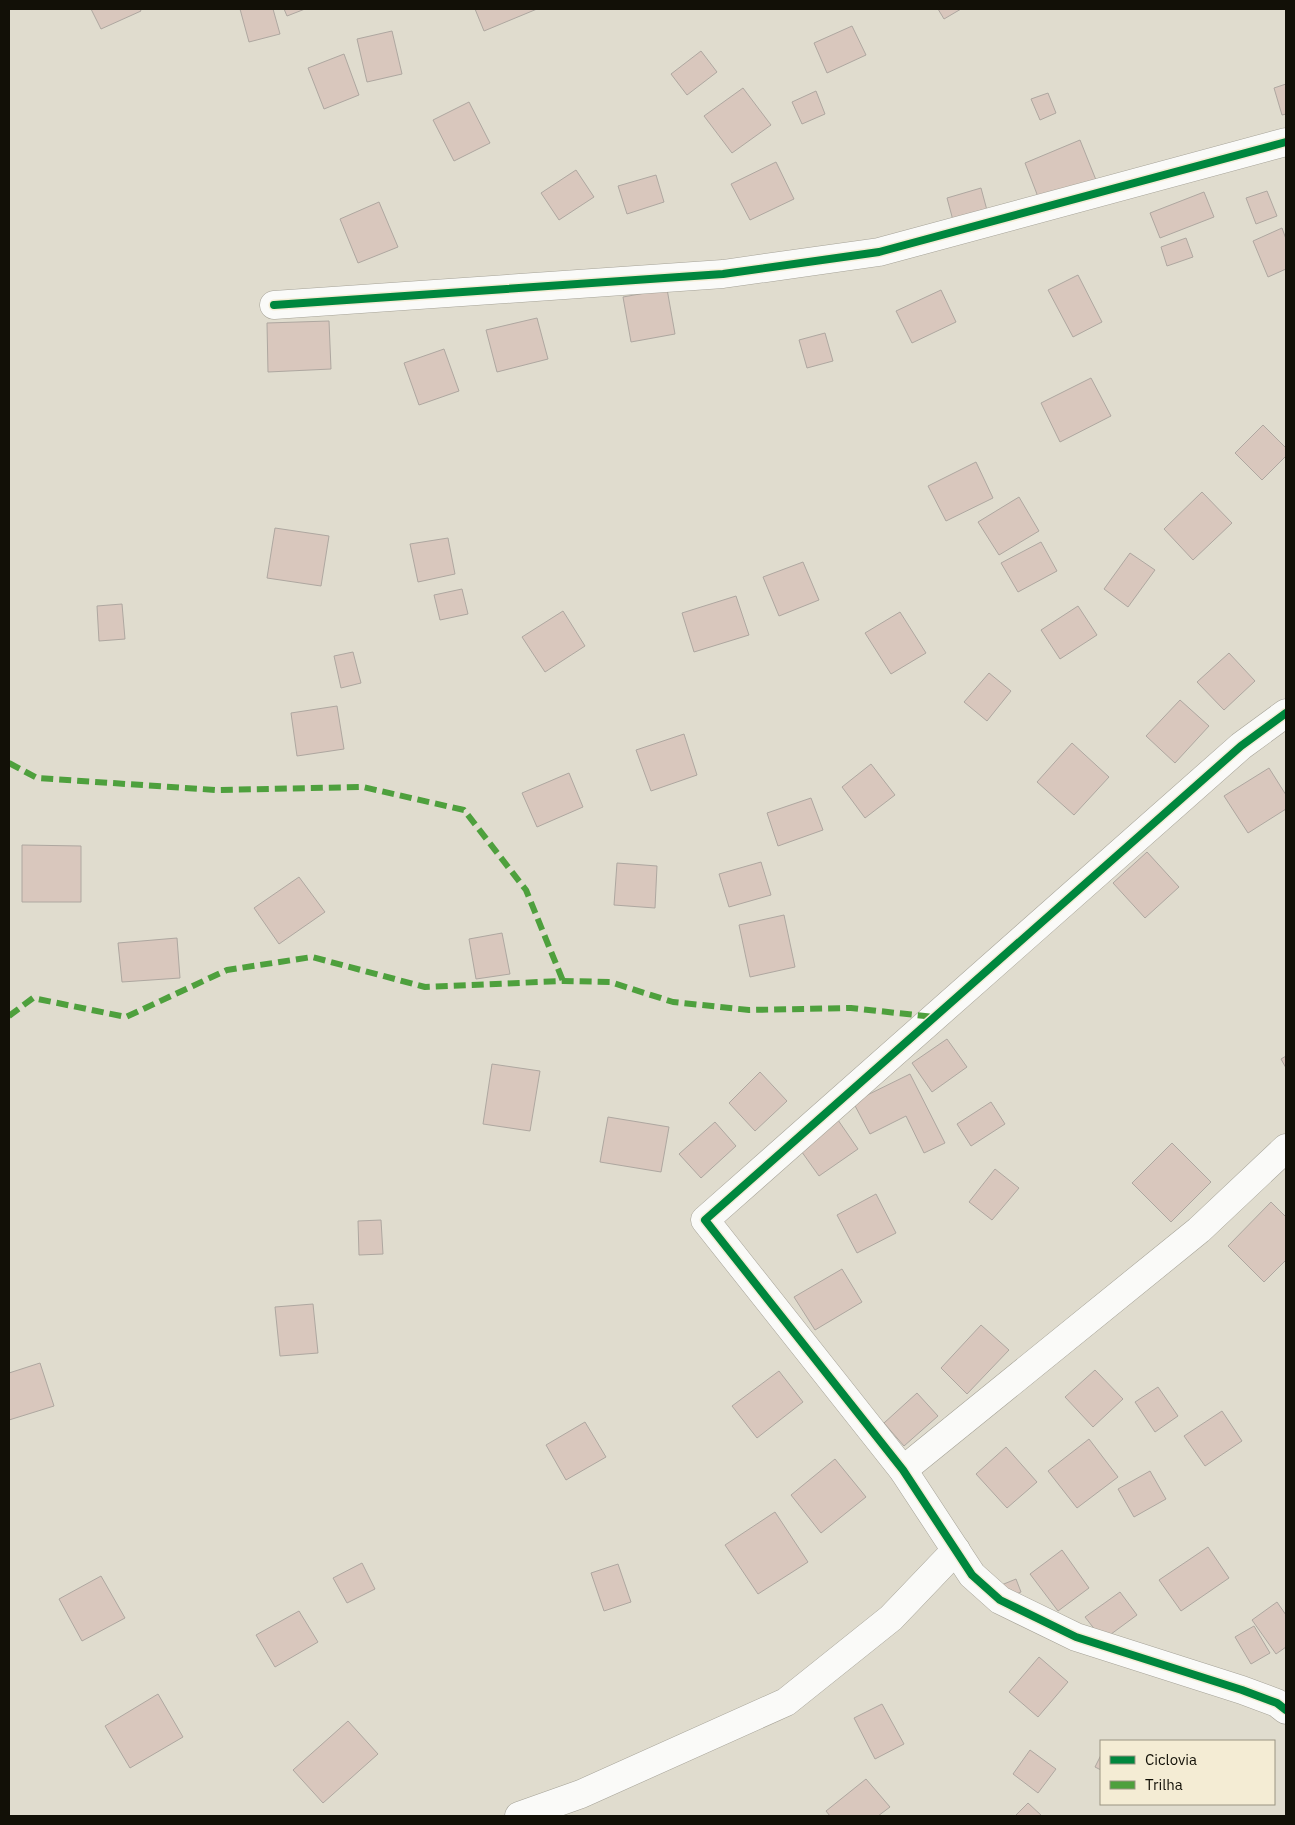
<svg xmlns="http://www.w3.org/2000/svg" width="1295" height="1825" font-family="'IBM Plex Sans',sans-serif">
  <style>
    .building { fill: #d9c7bd; stroke: #aea7a0 }
    .lines { fill: none; stroke-linecap: round; stroke-linejoin: round }
    .minor-casing { stroke: #a5a297; stroke-width: 29 }
    .minor { stroke: #fafaf8; stroke-width: 28 }
    .quiet { stroke: #4ea03d; stroke-width: 6; stroke-dasharray: 12 6; stroke-linecap: butt }
    .cycleway-casing { stroke: #f4ecd4; stroke-width: 11 }
    .cycleway { stroke: #00873e; stroke-width: 8 }
  </style>
  <rect width="100%" height="100%" fill="#e0dcce"/>
  <g class="building">
    <path d="M91 9H140L141 11 101 29Z"/>
    <path d="M240 9H273L280 34 249 42Z"/>
    <path d="M284 9H305L287 16Z"/>
    <path d="M475 9H537L484 31Z"/>
    <path d="M938 9H961L944 19Z"/>
    <path d="M852 26 866 55 827 73 814 43Z"/>
    <path d="M392 31 402 74 367 82 357 39Z"/>
    <path d="M701 51 717 72 687 95 671 74Z"/>
    <path d="M344 54 359 95 324 109 308 68Z"/>
    <path d="M1286 84V114L1282 115 1274 88Z"/>
    <path d="M743 88 771 125 732 153 704 116Z"/>
    <path d="M816 91 825 114 802 124 792 102Z"/>
    <path d="M1048 93 1056 113 1040 120 1031 99Z"/>
    <path d="M469 102 490 143 454 161 433 120Z"/>
    <path d="M1080 140 1096 180 1040 202 1025 163Z"/>
    <path d="M776 162 794 199 750 220 731 184Z"/>
    <path d="M576 170 594 197 559 220 541 193Z"/>
    <path d="M656 175 664 202 627 214 618 186Z"/>
    <path d="M981 188 988 214 954 224 947 198Z"/>
    <path d="M1267 191 1277 216 1256 224 1246 198Z"/>
    <path d="M1204 192 1214 217 1160 238 1150 213Z"/>
    <path d="M379 202 398 247 358 263 340 219Z"/>
    <path d="M1282 228 1286 239V269L1268 277 1253 241Z"/>
    <path d="M1186 238 1193 257 1167 266 1161 247Z"/>
    <path d="M1078 275 1102 322 1073 337 1048 290Z"/>
    <path d="M667 289 675 334 631 342 623 297Z"/>
    <path d="M941 290 956 322 912 343 896 311Z"/>
    <path d="M537 318 548 359 497 372 486 330Z"/>
    <path d="M329 321 331 369 268 372 267 323Z"/>
    <path d="M825 333 833 361 807 368 799 340Z"/>
    <path d="M444 349 459 391 419 405 404 363Z"/>
    <path d="M1091 378 1111 416 1060 442 1041 403Z"/>
    <path d="M1263 425 1286 448V456L1262 480 1235 453Z"/>
    <path d="M976 462 993 498 946 521 928 486Z"/>
    <path d="M1202 492 1232 523 1193 560 1164 529Z"/>
    <path d="M1019 497 1039 531 999 555 978 522Z"/>
    <path d="M275 528 329 536 321 586 267 578Z"/>
    <path d="M448 538 455 574 418 582 410 544Z"/>
    <path d="M1041 542 1057 571 1018 592 1001 563Z"/>
    <path d="M1130 553 1155 570 1128 607 1104 589Z"/>
    <path d="M803 562 819 600 779 616 763 577Z"/>
    <path d="M462 589 468 614 440 620 434 595Z"/>
    <path d="M736 596 749 635 694 652 682 613Z"/>
    <path d="M122 604 125 639 99 641 97 606Z"/>
    <path d="M1078 606 1097 635 1060 659 1041 630Z"/>
    <path d="M563 611 585 646 545 672 522 637Z"/>
    <path d="M900 612 926 653 891 674 865 633Z"/>
    <path d="M353 652 361 683 341 688 334 656Z"/>
    <path d="M1229 653 1255 681 1224 710 1197 682Z"/>
    <path d="M989 673 1011 691 987 721 964 702Z"/>
    <path d="M1180 700 1209 726 1175 763 1146 736Z"/>
    <path d="M337 706 344 749 297 756 291 713Z"/>
    <path d="M684 734 697 775 651 791 636 750Z"/>
    <path d="M1072 743 1109 777 1074 815 1037 782Z"/>
    <path d="M871 764 895 795 865 818 842 787Z"/>
    <path d="M1269 768 1286 795V809L1248 833 1224 796Z"/>
    <path d="M569 773 583 807 537 827 522 793Z"/>
    <path d="M811 798 823 830 778 846 767 813Z"/>
    <path d="M22 845 81 846V902H22Z"/>
    <path d="M1147 852 1179 887 1145 918 1113 883Z"/>
    <path d="M761 862 771 895 729 907 719 874Z"/>
    <path d="M617 863 657 866 655 908 614 905Z"/>
    <path d="M299 877 325 912 279 944 254 908Z"/>
    <path d="M784 915 795 967 750 977 739 925Z"/>
    <path d="M502 933 510 974 476 979 469 939Z"/>
    <path d="M177 938 180 978 122 982 118 943Z"/>
    <path d="M947 1039 967 1067 932 1092 912 1063Z"/>
    <path d="M1286 1056V1068L1281 1059Z"/>
    <path d="M492 1064 540 1071 530 1131 483 1124Z"/>
    <path d="M760 1072 787 1101 755 1131 729 1103Z"/>
    <path d="M910 1074 945 1143 924 1153 906 1116 870 1134 853 1102Z"/>
    <path d="M991 1102 1005 1124 971 1146 957 1124Z"/>
    <path d="M608 1117 669 1127 661 1172 600 1162Z"/>
    <path d="M838 1120 858 1149 819 1176 799 1148Z"/>
    <path d="M715 1122 736 1146 701 1178 679 1154Z"/>
    <path d="M1172 1143 1211 1182 1171 1222 1132 1183Z"/>
    <path d="M995 1169 1019 1188 992 1220 969 1202Z"/>
    <path d="M876 1194 896 1233 857 1253 837 1215Z"/>
    <path d="M1271 1202 1286 1217V1260L1264 1282 1228 1246Z"/>
    <path d="M381 1220 383 1254 359 1255 358 1221Z"/>
    <path d="M842 1269 862 1302 815 1330 794 1297Z"/>
    <path d="M313 1304 318 1353 280 1356 275 1307Z"/>
    <path d="M981 1325 1009 1350 967 1394 941 1368Z"/>
    <path d="M40 1363 54 1406 9 1420V1373Z"/>
    <path d="M1095 1370 1123 1399 1093 1427 1065 1397Z"/>
    <path d="M779 1371 803 1402 757 1438 732 1406Z"/>
    <path d="M1158 1387 1178 1416 1155 1432 1135 1402Z"/>
    <path d="M917 1393 938 1416 904 1446 884 1423Z"/>
    <path d="M1222 1411 1242 1441 1205 1466 1184 1436Z"/>
    <path d="M585 1422 606 1457 566 1480 546 1445Z"/>
    <path d="M1089 1439 1118 1477 1077 1508 1048 1471Z"/>
    <path d="M1006 1447 1037 1482 1007 1508 976 1474Z"/>
    <path d="M835 1459 866 1497 821 1533 791 1495Z"/>
    <path d="M1150 1471 1166 1499 1134 1517 1118 1489Z"/>
    <path d="M775 1512 808 1562 758 1594 725 1545Z"/>
    <path d="M1208 1547 1229 1578 1181 1611 1159 1580Z"/>
    <path d="M1062 1550 1089 1588 1058 1611 1030 1574Z"/>
    <path d="M362 1563 375 1589 347 1603 333 1578Z"/>
    <path d="M618 1564 631 1602 604 1611 591 1573Z"/>
    <path d="M101 1576 125 1618 82 1641 59 1599Z"/>
    <path d="M1016 1579 1021 1592 1005 1599 999 1586Z"/>
    <path d="M1120 1592 1137 1615 1103 1640 1085 1617Z"/>
    <path d="M1277 1602 1286 1615V1647L1276 1654 1252 1620Z"/>
    <path d="M299 1611 318 1642 275 1667 256 1635Z"/>
    <path d="M1254 1626 1270 1653 1251 1664 1235 1637Z"/>
    <path d="M1039 1657 1068 1682 1038 1717 1009 1692Z"/>
    <path d="M158 1694 183 1737 130 1768 105 1726Z"/>
    <path d="M882 1704 904 1744 875 1759 854 1718Z"/>
    <path d="M348 1721 378 1754 323 1803 293 1770Z"/>
    <path d="M1030 1750 1056 1769 1038 1793 1013 1774Z"/>
    <path d="M1101 1755V1770L1095 1767Z"/>
    <path d="M866 1779 890 1807 878 1816H830L826 1811Z"/>
    <path d="M1028 1803 1042 1816H1015Z"/>
  </g>
  <g class="lines">
    <defs>
      <g id="minor">
        <path d="M274 305 723 274 879 252 1286 142"/>
        <path d="M1286 713 1241 746 705 1220 903 1470 972 1575 1000 1600 1076 1637 1242 1690 1277 1703 1286 1710"/>
        <path d="M903 1470 1199 1230 1286 1148"/>
        <path d="M519 1816 581 1794 786 1702 891 1618 956 1550"/>
      </g>
    </defs>
    <use href="#minor" class="minor-casing"/>
    <use href="#minor" class="minor"/>
    <g class="quiet">
      <path d="M9 763 37 778 216 790 363 787 464 810 526 890 563 981"/>
      <path d="M9 1016 33 998 126 1017 227 970 312 957 425 987 563 981 610 982 673 1002 749 1010 851 1008 934 1017"/>
    </g>
    <defs>
      <g id="cycleway">
        <path d="M274 305 723 274 879 252 1286 142"/>
        <path d="M1286 713 1241 746 705 1220 903 1470 972 1575 1000 1600 1076 1637 1242 1690 1277 1703 1286 1710"/>
      </g>
    </defs>
    <use href="#cycleway" class="cycleway-casing"/>
    <use href="#cycleway" class="cycleway"/>
  </g>
  <rect width="1295" height="1825" fill="none" stroke="#121007" stroke-width="20"/>
  <rect x="1100" y="1740" width="175" height="65" fill="#f4ecd4" stroke="#9a9482"/>
  <rect x="1110" y="1756" width="25" height="8" fill="#00873e" stroke="#9a9482"/>
  <text x="1145" y="1765" font-size="15" fill="#121007">Ciclovia</text>
  <rect x="1110" y="1781" width="25" height="8" fill="#4ea03d" stroke="#9a9482"/>
  <text x="1145" y="1790" font-size="15" fill="#121007">Trilha</text>
</svg>
